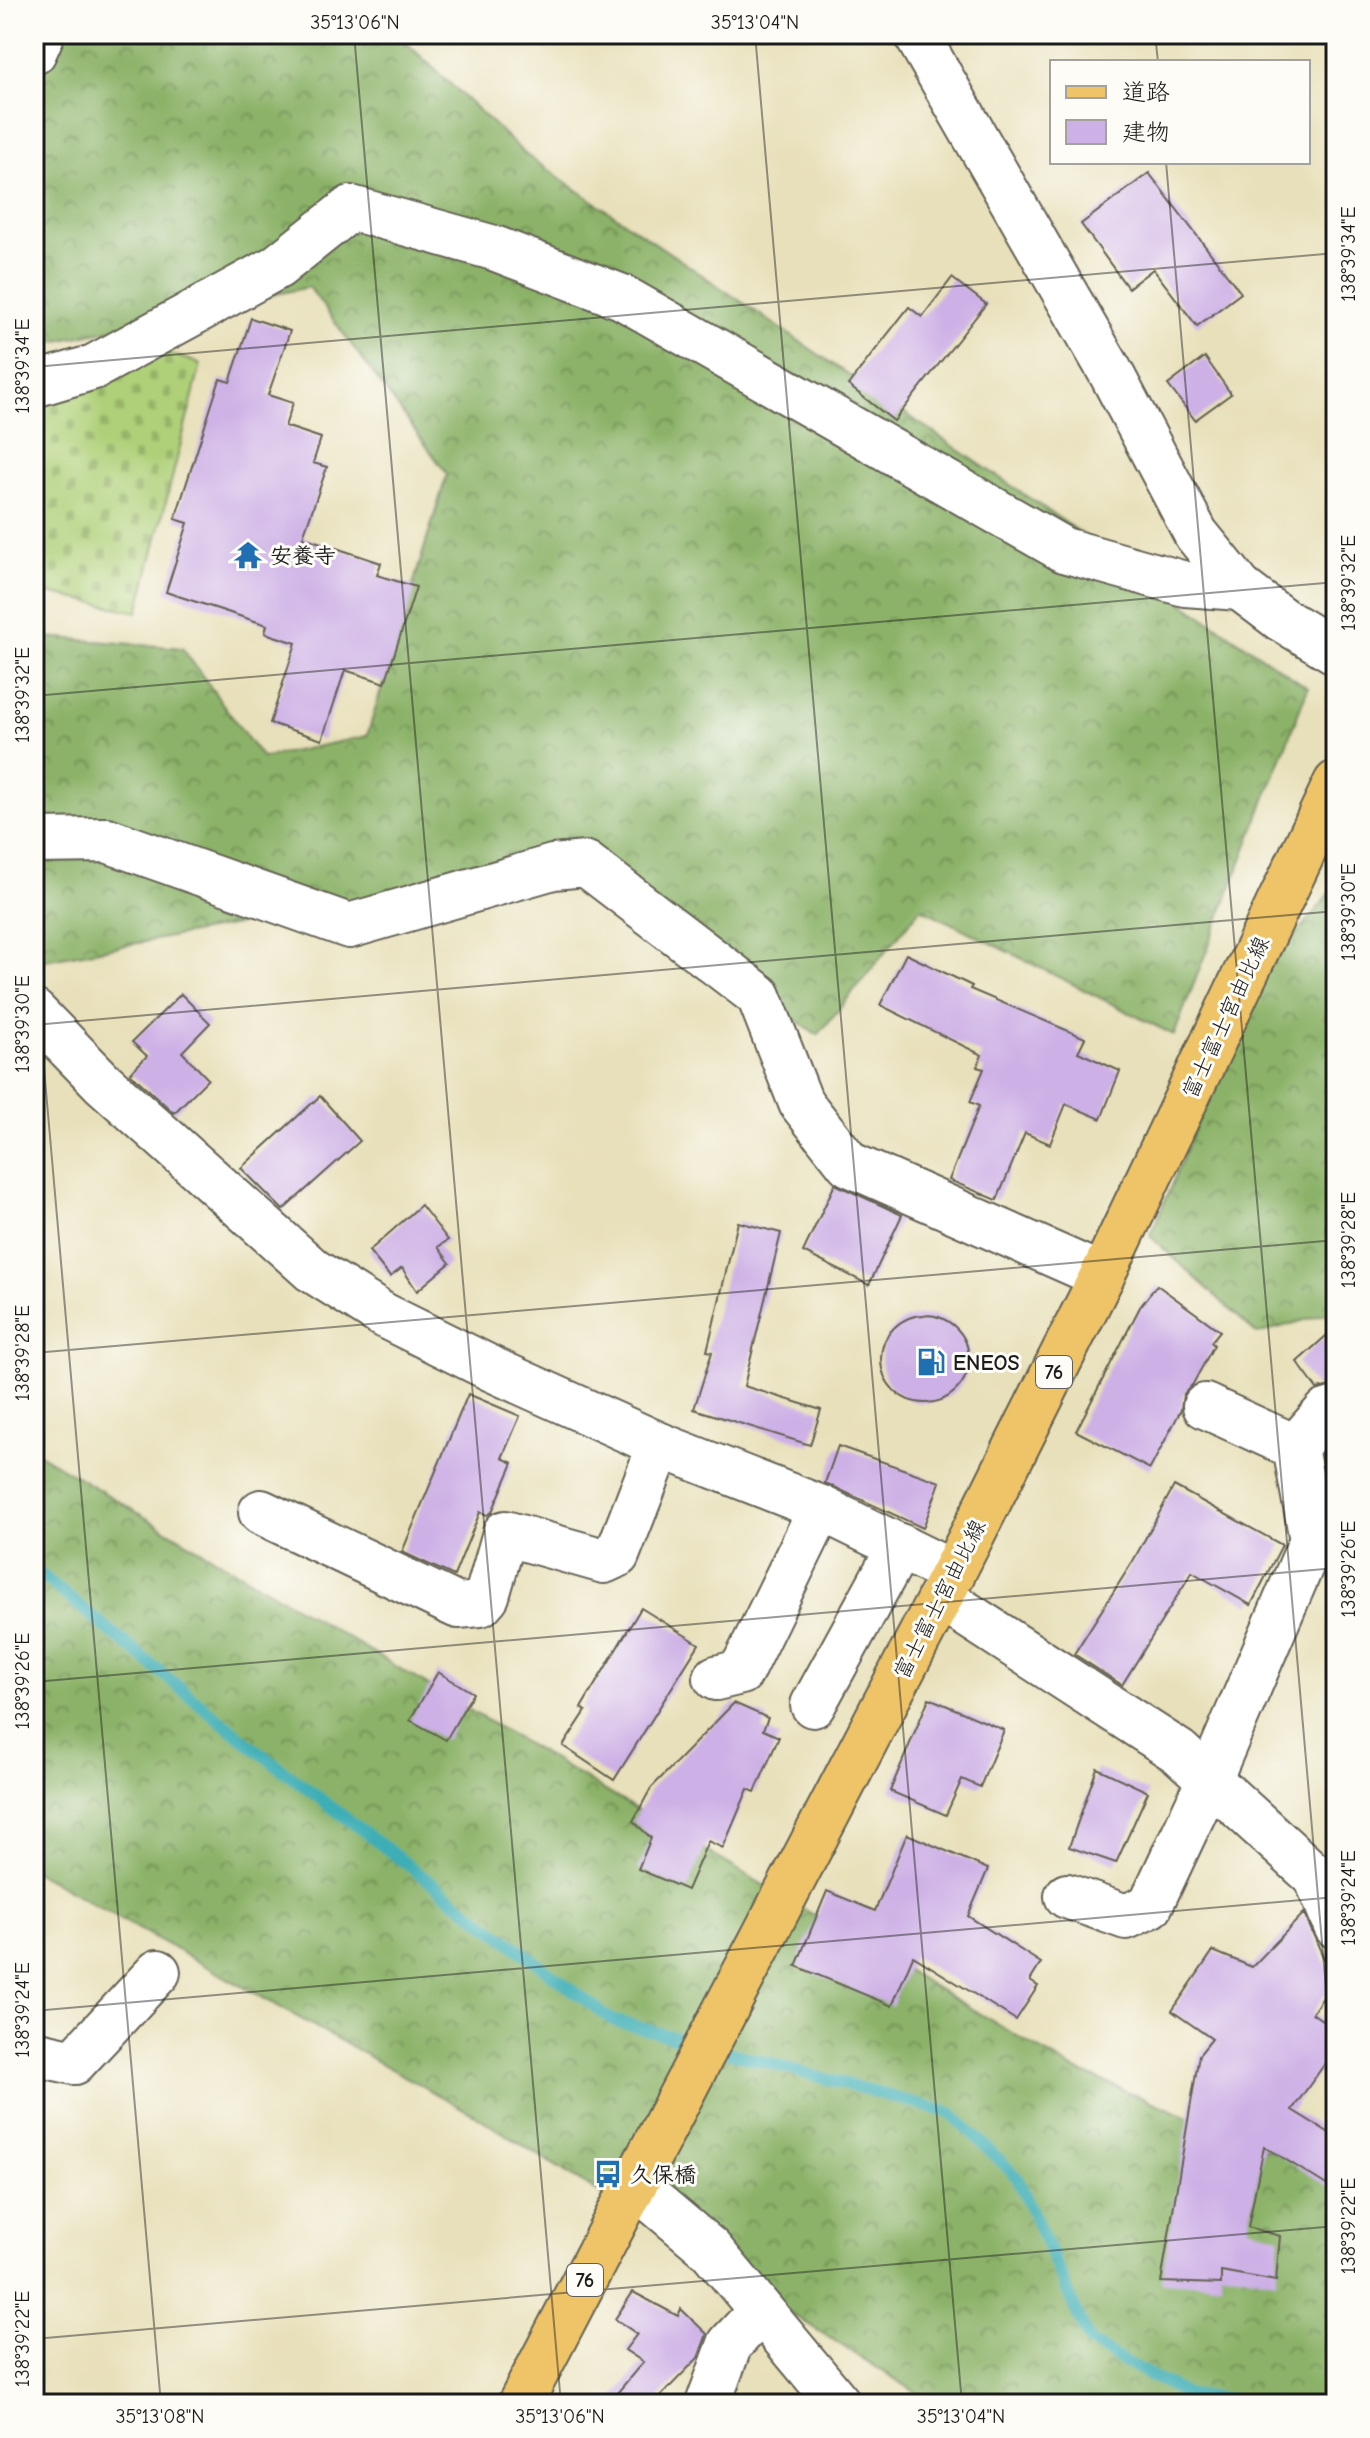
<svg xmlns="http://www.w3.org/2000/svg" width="1370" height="2438" font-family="'Comic Neue','Klee One',sans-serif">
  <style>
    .forest { fill: url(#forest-crowns); stroke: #546742; stroke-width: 2 }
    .cemetery { fill: url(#cemetery-stones); stroke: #66764a; stroke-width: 2 }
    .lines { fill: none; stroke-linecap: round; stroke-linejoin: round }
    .stream { stroke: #3daeb6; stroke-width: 12 }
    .building { fill: #cdb0e6 }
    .minor-casing { stroke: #636153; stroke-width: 48 }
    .major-casing { stroke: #636153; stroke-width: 48 }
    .minor { stroke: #fff; stroke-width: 44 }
    .major { stroke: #efc469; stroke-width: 44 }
    .ticks { fill: none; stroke: #1c1c1c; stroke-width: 2; stroke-opacity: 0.45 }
    .labels { text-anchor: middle; stroke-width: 6; stroke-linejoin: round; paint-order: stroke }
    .shield { fill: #fdfcf7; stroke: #605f5e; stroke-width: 2 }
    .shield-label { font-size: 20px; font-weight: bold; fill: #1c1c1c }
    .poi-label { font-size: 22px; font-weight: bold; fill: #1c1c1c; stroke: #fdfcf7; text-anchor: start }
    .street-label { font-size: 22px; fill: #1c1c1c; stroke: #fdfcf7 }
    .neatline { fill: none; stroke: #1c1c1c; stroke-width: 3 }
    .ticks-label { font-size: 20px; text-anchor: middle; fill: #1c1c1c }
  </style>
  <defs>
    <pattern id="forest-crowns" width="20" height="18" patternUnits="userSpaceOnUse" patternTransform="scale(2)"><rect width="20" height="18" fill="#8bb268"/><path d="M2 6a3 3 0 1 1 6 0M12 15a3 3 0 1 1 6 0" fill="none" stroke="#719055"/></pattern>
    <pattern id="cemetery-stones" width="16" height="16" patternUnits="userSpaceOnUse" patternTransform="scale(2)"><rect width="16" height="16" fill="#afd078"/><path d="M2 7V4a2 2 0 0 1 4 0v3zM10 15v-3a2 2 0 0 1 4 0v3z" fill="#96b267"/></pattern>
  </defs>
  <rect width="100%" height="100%" fill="#fdfcf7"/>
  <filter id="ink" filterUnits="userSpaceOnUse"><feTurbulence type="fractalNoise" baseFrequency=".0125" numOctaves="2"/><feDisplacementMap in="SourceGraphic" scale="16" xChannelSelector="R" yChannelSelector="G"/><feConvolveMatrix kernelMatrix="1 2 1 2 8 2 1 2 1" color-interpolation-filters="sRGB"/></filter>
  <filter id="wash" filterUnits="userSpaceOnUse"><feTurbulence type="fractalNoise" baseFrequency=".006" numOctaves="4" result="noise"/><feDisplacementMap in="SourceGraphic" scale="32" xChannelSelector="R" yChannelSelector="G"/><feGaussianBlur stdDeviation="1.8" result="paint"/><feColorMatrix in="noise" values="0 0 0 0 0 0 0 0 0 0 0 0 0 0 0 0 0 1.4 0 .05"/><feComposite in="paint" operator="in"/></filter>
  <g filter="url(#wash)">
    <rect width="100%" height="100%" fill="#e8e0ba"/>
    <g class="forest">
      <path d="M51 34H397L526 155 1308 688 1174 1035 921 908 818 1035 587 881 553 867 34 962V636L182 648 262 758 367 736 447 474 309 287 34 346V107Z"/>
      <path d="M1330 893 1336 897V1311L1257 1334 1150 1236 1254 987Z"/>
      <path d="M1336 1435V1515L1320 1508 1314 1448Z"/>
      <path d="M34 1451 1071 2068 1336 2178V2404H935L478 2117 34 1871Z"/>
    </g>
    <path class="cemetery" d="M152 348 201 364 138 612 34 590V374Z"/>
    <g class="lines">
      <path class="stream" d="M34 1569 255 1749 612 2020 951 2113 1017 2177 1090 2343 1187 2395 1278 2404"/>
    </g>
    <g id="blocks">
      <g class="building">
        <path d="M1149 173 1241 293 1197 326 1153 269 1128 288 1081 224Z"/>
        <path d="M952 278 986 304 894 421 848 385 909 307 922 317Z"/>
        <path d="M251 318 290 331 268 395 293 403 285 426 321 438 313 463 327 467 303 537 381 563 377 575 416 587 385 683 345 670 322 740 270 723 296 643 265 633 267 625 166 592 188 523 175 519 220 379 230 382Z"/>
        <path d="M1205 357 1231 394 1195 420 1168 385Z"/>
        <path d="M906 954 972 986 970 989 1085 1038 1078 1052 1120 1071 1101 1119 1066 1104 1050 1144 1025 1133 997 1200 949 1180 979 1106 970 1102 984 1069 977 1067 982 1055 880 1005Z"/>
        <path d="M181 994 210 1023 182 1052 208 1079 174 1113 130 1073 147 1056 132 1042Z"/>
        <path d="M320 1096 360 1141 283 1210 241 1168Z"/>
        <path d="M835 1184 902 1215 869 1285 803 1252Z"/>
        <path d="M421 1205 448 1240 438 1247 450 1263 417 1291 402 1268 390 1277 369 1251Z"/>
        <path d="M738 1222 781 1233 744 1386 821 1410 810 1445 694 1409 712 1352 707 1351Z"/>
        <path d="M1157 1285 1220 1331 1211 1342 1214 1345 1193 1384 1183 1395 1181 1410 1150 1469 1076 1431 1140 1307Z"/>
        <circle cx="925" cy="1359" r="44"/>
        <path d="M1336 1327V1385L1317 1389 1297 1362Z"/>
        <path d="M468 1394 520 1416 502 1458 513 1463 492 1512 487 1515 480 1512 454 1576 402 1552Z"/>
        <path d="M838 1446 940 1482 923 1528 825 1483Z"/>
        <path d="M1174 1486 1282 1545 1251 1605 1192 1572 1122 1685 1074 1654 1133 1561Z"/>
        <path d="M641 1608 699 1644 614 1780 563 1746 586 1711 581 1708Z"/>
        <path d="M438 1672 473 1693 446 1740 410 1720Z"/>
        <path d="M929 1698 1004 1730 980 1787 962 1779 946 1815 890 1791Z"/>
        <path d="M734 1703 768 1718 763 1730 779 1737 755 1792 748 1789 723 1848 708 1841 687 1890 638 1869 651 1838 633 1821 651 1788Z"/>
        <path d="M1097 1768 1148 1792 1116 1863 1069 1847Z"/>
        <path d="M907 1834 988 1869 968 1916 1041 1963 1030 1981 1038 1986 1016 2020 913 1956 892 2006 796 1966 827 1891 875 1911Z"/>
        <path d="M1304 1913 1334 1982 1312 2013 1336 2030V2048L1292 2110 1336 2137V2191L1264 2146 1248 2227 1280 2236 1276 2281 1221 2271V2284L1161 2282 1199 2055 1212 2039 1172 2011 1213 1951 1252 1967Z"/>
        <path d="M633 2292 678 2316 681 2309 707 2334 698 2358 653 2404H608L643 2362 625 2350 637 2334 615 2319Z"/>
      </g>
    </g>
  </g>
  <g filter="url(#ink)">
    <use href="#blocks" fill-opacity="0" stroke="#636153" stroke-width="2"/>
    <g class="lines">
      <defs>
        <g id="minor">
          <path d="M916 34 1111 373 1196 534 1240 588 1281 619 1336 652"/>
          <path d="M34 52 42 34"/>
          <path d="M34 385 94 367 277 267 351 208 494 248 622 297 1064 550 1185 584 1240 588"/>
          <path d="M34 841 107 840 349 926 553 867 586 864 759 996 801 1103 849 1164 1102 1276"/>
          <path d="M34 1012 102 1082 312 1270 383 1315 494 1370 660 1445 821 1508 953 1573"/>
          <path d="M1295 1447 1326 1412 1336 1409"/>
          <path d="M261 1512 458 1606 480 1604 487 1596 505 1533 604 1561 617 1555 660 1445"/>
          <path d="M940 1597 1179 1752 1316 1877 1336 1926"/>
          <path d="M716 1678 741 1672 821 1508"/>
          <path d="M813 1705 900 1546"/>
          <path d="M1067 1896 1126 1917 1150 1906 1210 1778 1312 1540 1295 1447 1205 1406"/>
          <path d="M34 2053 74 2062 158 1972"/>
          <path d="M634 2185 710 2249 839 2404"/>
          <path d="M708 2404 730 2344 760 2312"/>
        </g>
        <path id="major" d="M520 2404 953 1573 1102 1276 1336 783"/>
      </defs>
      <use href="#minor" class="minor-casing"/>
      <use href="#major" class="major-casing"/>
      <use href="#minor" class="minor"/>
      <use href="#major" class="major"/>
    </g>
  </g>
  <path class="ticks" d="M354 34 561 2404M755 34 962 2404M1155 34 1158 62M34 39 87 34M1166 162 1336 2102M34 367 1336 253M34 696 1336 582M34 954 161 2404M34 1025 1336 911M34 1353 1336 1240M34 1682 1336 1568M34 2011 1336 1897M34 2339 1336 2226"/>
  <defs>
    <symbol id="temple-bare" viewBox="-9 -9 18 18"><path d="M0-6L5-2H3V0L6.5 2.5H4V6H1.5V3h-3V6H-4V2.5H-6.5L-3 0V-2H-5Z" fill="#1f6fb2" stroke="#fdfcf7" stroke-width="2.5" paint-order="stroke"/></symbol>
    <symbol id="fuel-bare" viewBox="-9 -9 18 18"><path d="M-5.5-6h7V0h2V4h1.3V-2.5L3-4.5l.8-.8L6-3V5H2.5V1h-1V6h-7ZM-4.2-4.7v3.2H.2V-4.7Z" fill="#1f6fb2" stroke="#fdfcf7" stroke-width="2.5" paint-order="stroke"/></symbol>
    <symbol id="bus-bare" viewBox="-9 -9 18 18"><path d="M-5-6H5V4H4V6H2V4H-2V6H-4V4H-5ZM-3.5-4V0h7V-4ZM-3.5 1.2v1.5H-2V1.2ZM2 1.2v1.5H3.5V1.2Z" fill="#1f6fb2" stroke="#fdfcf7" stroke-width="2.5" paint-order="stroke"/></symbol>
  </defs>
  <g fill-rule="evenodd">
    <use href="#temple-bare" x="228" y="535" width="40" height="40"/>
    <use href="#fuel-bare" x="911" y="1342" width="40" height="40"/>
    <use href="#bus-bare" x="588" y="2154" width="40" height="40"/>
  </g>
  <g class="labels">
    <g class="shield">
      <rect x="1036" y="1356" width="36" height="32" rx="6"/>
      <rect x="567" y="2264" width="36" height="32" rx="6"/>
    </g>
    <g class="shield-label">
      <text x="1054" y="1379">76</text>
      <text x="585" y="2287">76</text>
    </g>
    <g class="poi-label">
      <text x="270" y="563">安養寺</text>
      <text x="953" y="1370">ENEOS</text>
      <text x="630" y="2182">久保橋</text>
    </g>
    <g class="street-label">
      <text transform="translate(1225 1017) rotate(-65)" y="8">富士富士宮由比線</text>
      <text transform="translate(939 1599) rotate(-63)" y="8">富士富士宮由比線</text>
    </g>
  </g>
  <rect width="1370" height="2438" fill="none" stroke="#fdfcf7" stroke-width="88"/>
  <rect x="1050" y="60" width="260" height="104" fill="#fdfcf7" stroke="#a3a29f" stroke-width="2"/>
  <rect x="1066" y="86" width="40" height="12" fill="#efc469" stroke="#a3a29f" stroke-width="2"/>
  <text x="1122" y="100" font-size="24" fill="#1c1c1c">道路</text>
  <rect x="1066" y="120" width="40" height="24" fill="#cdb0e6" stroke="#a3a29f" stroke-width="2"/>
  <text x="1122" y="140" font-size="24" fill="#1c1c1c">建物</text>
  <rect x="44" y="44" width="1282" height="2350" class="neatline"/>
  <g class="ticks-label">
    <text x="355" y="29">35°13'06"N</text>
    <text x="755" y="29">35°13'04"N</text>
    <text transform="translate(1348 254) rotate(-90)" y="7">138°39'34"E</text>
    <text transform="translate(22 366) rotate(-90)" y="7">138°39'34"E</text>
    <text transform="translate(1348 583) rotate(-90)" y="7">138°39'32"E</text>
    <text transform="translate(22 695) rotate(-90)" y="7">138°39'32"E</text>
    <text transform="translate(1348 912) rotate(-90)" y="7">138°39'30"E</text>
    <text transform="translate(22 1024) rotate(-90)" y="7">138°39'30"E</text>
    <text transform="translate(1348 1240) rotate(-90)" y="7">138°39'28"E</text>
    <text transform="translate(22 1353) rotate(-90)" y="7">138°39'28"E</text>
    <text transform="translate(1348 1569) rotate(-90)" y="7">138°39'26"E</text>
    <text transform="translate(22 1681) rotate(-90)" y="7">138°39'26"E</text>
    <text transform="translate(1348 1898) rotate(-90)" y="7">138°39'24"E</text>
    <text transform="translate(22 2010) rotate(-90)" y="7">138°39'24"E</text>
    <text transform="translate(1348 2226) rotate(-90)" y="7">138°39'22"E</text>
    <text transform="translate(22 2339) rotate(-90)" y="7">138°39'22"E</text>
    <text x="160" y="2423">35°13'08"N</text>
    <text x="560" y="2423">35°13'06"N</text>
    <text x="961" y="2423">35°13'04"N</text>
  </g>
</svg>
